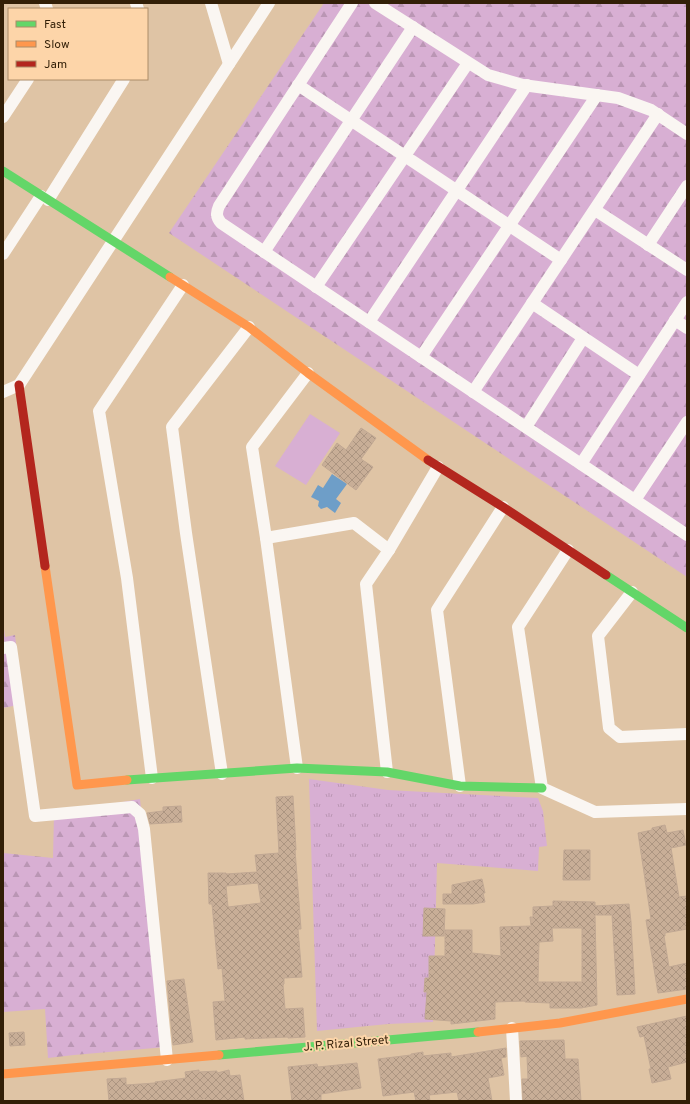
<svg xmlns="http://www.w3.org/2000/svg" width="690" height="1104" font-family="Overpass,sans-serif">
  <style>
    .grass { fill: url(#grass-tufts) }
    .forest { fill: url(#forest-firs) }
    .garden { fill: #d8afd3 }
    .water { fill: #6e9ec8 }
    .building { fill: url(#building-cross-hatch); stroke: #c1a893; fill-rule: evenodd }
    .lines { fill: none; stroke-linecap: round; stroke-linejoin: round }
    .street { stroke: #faf6f2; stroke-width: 12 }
    .fast { stroke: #63d668; stroke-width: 9 }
    .slow { stroke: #ff974d; stroke-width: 9 }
    .jam { stroke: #b3261e; stroke-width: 9 }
    .labels { text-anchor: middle; stroke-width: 4; stroke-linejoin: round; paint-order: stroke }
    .street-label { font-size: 12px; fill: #321f07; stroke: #fdd5a9 }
  </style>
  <defs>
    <pattern id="grass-tufts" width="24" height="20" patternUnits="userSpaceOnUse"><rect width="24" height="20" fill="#d8afd3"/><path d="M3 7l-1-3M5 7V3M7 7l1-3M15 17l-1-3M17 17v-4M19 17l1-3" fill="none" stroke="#ba96b4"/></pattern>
    <pattern id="forest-firs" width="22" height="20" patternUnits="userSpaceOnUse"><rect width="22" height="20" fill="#d8afd3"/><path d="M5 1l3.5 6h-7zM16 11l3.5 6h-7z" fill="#ba96b4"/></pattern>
    <pattern id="building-cross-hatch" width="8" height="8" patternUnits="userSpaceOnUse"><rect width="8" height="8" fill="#c8ae97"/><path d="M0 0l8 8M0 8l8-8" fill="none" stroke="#ac9581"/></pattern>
  </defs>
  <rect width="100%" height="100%" fill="#dfc4a5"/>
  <path class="grass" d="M309 779 388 790 538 798 543 811 547 846 539 847 538 871 437 863 433 1022 388 1024 317 1031Z"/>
  <g class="forest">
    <path d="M324 3H687V577L169 233Z"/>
    <path d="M3 622 5 637 15 635 23 704 3 708Z"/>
    <path d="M140 799 166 1047 74 1055 48 1058 45 1009 3 1012V853L53 858 54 814Z"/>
  </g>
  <path class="garden" d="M310 414 340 433 306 485 275 466Z"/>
  <path class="water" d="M332 474 347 484 336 499 341 503 335 513 327 507 321 509 318 506 319 501 311 497 318 485 323 488Z"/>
  <g class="building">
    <path d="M361 428 376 438 361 459 373 467 356 490 322 465 337 443 346 450Z"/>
    <path d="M293 796 296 850H295L301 929H298L302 977 284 978V984L283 985 285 1009 303 1008 305 1037 288 1038V1037L245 1039V1037L216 1040 213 1002 225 1001 222 968 218 969 212 904H209L208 873H226V874L257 872 255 855 279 853 276 797ZM258 883 261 903 228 907 226 886Z"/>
    <path d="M181 806 182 822 150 824 147 813 163 811V807Z"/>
    <path d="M665 825 667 833 683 830 686 845 671 848 679 897 687 896V929L665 933V936H664L669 967 687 963V989L658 993 646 920 651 919 638 833 652 830V828Z"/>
    <path d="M564 850H590V880H563Z"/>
    <path d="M482 879 485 893H483L485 902 473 904H443V894H452V885Z"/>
    <path d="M553 901 595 902V906L629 904 631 922 635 994 617 995 612 915H595L597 1005 581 1008H550V1003L525 1002V1001L495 1002V1019L451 1024V1021L425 1019 427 992H424L425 978H429V956H445V930H472V953L501 956 500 927 531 926 530 917H533V907L553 906ZM552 928H582V982H538L539 942 553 941Z"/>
    <path d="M424 908 445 909 444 936H423Z"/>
    <path d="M184 979 193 1042 173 1045 167 981Z"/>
    <path d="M687 1016V1062L668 1067 671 1079 652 1083 649 1069H651L644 1036 640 1037 637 1027Z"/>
    <path d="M24 1032 25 1045 10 1046 9 1033Z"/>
    <path d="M564 1040 565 1059H578L581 1101 523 1100 522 1079H528L527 1056 521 1057 520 1041Z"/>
    <path d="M506 1048V1057L501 1058 504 1075 488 1078 492 1101H459L457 1092 429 1095 430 1101H416L414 1092 383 1096 378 1059 411 1055V1054L423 1052V1056L451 1053V1057Z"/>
    <path d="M357 1063 361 1088 321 1094V1101H292L288 1067 317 1064 318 1067Z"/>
    <path d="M199 1070V1072L217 1071V1073L229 1070 230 1076 240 1075 244 1101H206L205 1099 186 1101H109L107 1079 126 1078V1085L155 1083V1082L186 1078 185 1072Z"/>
  </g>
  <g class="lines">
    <g class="street">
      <path d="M45 3 47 9"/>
      <path d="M136 3 138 9"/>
      <path d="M211 3 229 64"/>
      <path d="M352 3 219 206C216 213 216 217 221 223L687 535"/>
      <path d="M375 3 488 75 523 85 618 98 651 110 687 134"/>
      <path d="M298 85 561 260"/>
      <path d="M3 117 28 79"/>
      <path d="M48 200 124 79"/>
      <path d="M595 210 687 270"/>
      <path d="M648 245 687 186"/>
      <path d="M264 252 413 27"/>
      <path d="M3 254 41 196"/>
      <path d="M316 287 468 63"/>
      <path d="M532 303 639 375"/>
      <path d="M675 320 687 328"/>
      <path d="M369 322 527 85"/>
      <path d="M421 357 597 95"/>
      <path d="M3 392 19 385 269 3"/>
      <path d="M473 392 658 114"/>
      <path d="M526 427 583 338"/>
      <path d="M581 464 687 302"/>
      <path d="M635 500 687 422"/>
      <path d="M266 538 354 523 389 550"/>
      <path d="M568 550 518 627 542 788 595 812 687 809"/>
      <path d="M632 592 598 636 609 728 620 737 687 734"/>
      <path d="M3 648 11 647 35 816 132 807 140 814 144 829 167 1060"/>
      <path d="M297 768 266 538 252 447 308 373"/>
      <path d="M387 772 366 584 389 550 438 467"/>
      <path d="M222 774 186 533 172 427 249 327"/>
      <path d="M152 778 127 578 99 411 183 285"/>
      <path d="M460 786 437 610 503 507"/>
      <path d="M512 1028 516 1101"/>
    </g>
    <g class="fast">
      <path d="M3 171 170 277"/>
      <path d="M606 575 687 628"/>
      <path d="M127 780 297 768 387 772 460 786 542 788"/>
      <path d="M219 1055 478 1032"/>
    </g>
    <g class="slow">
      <path d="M170 277 249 327 308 373 428 460"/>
      <path d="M45 566 77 785 127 780"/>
      <path d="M478 1032 560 1023 687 999"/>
      <path d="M3 1074 219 1055"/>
    </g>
    <g class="jam">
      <path d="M19 385 45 566"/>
      <path d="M428 460 503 507 606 575"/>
    </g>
  </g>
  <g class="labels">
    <g class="street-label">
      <text transform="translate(346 1043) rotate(-5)" y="4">J. P. Rizal Street</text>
    </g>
  </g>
  <rect width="690" height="1104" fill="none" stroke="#321f07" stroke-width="8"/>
  <rect x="8" y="8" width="140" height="72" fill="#fdd5a9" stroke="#ac8c68"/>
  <rect x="16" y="21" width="20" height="6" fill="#63d668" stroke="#ac8c68"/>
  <text x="44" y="28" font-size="12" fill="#321f07">Fast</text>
  <rect x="16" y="41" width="20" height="6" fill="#ff974d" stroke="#ac8c68"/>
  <text x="44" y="48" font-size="12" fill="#321f07">Slow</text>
  <rect x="16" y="61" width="20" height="6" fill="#b3261e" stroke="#ac8c68"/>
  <text x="44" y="68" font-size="12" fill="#321f07">Jam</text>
</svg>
